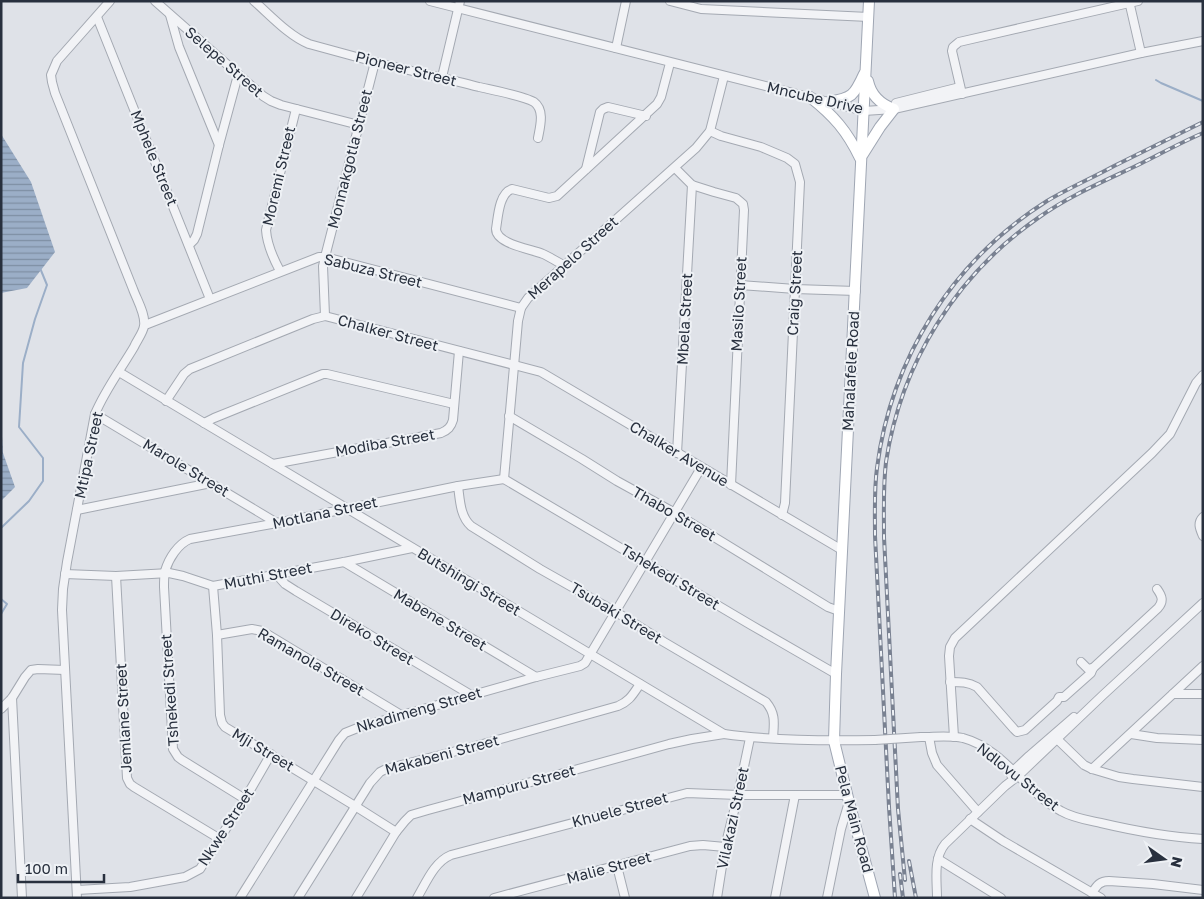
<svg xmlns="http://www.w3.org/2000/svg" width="1204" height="899" font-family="'Golos Text',sans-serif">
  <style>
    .water { fill: url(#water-rules) }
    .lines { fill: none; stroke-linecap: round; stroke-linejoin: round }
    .stream { stroke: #9baec7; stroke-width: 2 }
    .minor-casing { stroke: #a4a9b2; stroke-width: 10 }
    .major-casing { stroke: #9fa6b3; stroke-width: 12 }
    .minor { stroke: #f2f3f6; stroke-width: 8 }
    .major { stroke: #fff; stroke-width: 10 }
    .rail-casing { stroke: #798191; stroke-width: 4 }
    .rail { stroke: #eef1f5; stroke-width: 2; stroke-dasharray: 5.5; stroke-linecap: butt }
    .minor-bridge-casing { stroke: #a4a9b2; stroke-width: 10; stroke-linecap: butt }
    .minor-bridge { stroke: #f2f3f6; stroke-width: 8 }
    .labels { text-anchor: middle; stroke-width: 4; stroke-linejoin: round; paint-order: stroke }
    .street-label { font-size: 15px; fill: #28303e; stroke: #eef1f5 }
  </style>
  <defs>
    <pattern id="water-rules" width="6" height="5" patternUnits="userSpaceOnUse" patternTransform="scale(1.25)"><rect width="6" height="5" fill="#9baec7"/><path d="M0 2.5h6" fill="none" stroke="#7e8ea3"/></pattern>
  </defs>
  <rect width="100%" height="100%" fill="#dfe2e8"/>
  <g class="water">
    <path d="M1 134 31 182 55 252 27 288 1 293Z"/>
    <path d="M1 419 3 453 15 487 1 501Z"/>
  </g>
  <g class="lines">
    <g class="stream">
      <path d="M1156 80 1161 83 1203 101"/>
      <path d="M1 528 29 501 43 481V458L19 427 23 363 35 319 47 285 40 268"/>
      <path d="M1 599 7 604 1 614"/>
    </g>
    <defs>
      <g id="minor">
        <path d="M155 1 263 96 271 101 281 105 359 125"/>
        <path d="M254 1C270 15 289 36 309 44 331 50 353 56 375 62 410 71 445 78 479 87 492 90 524 96 534 102 545 110 540 127 538 138"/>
        <path d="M430 1 864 111 894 109 1141 53 1203 41"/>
        <path d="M670 1 701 9 869 17"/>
        <path d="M1129 1 1141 53"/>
        <path d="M170 15 179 47 219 145"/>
        <path d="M97 17 210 299"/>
        <path d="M616 48 626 1"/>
        <path d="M442 77 460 1"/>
        <path d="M962 94 952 51 953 47 959 42 1138 1"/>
        <path d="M896 103 960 87"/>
        <path d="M710 131 721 136 761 147 787 158 795 164 800 182 785 503 782 515"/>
        <path d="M675 168 692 185 714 192 736 198 743 204 744 210 731 485"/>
        <path d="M586 169 600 112 603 109 608 107 646 116"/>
        <path d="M189 245 194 240 197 234 219 145 238 75"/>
        <path d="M564 265C557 262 550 257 543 254 531 249 496 244 496 229 498 217 499 193 512 189L549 198 557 196 657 104 661 97 670 63"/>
        <path d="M280 271C273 258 267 245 266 230L296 109"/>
        <path d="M740 285 795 289 856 291"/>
        <path d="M325 316 323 266 325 257 375 62"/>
        <path d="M145 325 319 257H325L521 308"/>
        <path d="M119 372 724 734C773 741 825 741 875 740"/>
        <path d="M166 401 184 374 190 369 313 319 325 316 541 372 842 550"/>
        <path d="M95 414 277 523"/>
        <path d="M509 416 582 459 617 481 675 513 828 607 839 611"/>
        <path d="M204 423 214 418 323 374H327L454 404"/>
        <path d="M677 453 692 185"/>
        <path d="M273 464 441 433C448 430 451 427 453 420L459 351"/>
        <path d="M504 479 518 321 521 308 528 298 696 148 710 131 724 76"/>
        <path d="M504 479 751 625 836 674"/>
        <path d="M458 486C460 500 460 516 471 526L540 569 616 612 664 642 766 702C776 714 774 723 773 738"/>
        <path d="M77 510 211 483"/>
        <path d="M1203 517C1197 523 1200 529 1203 536"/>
        <path d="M344 562 536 677"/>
        <path d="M65 574 116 576 169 573 183 576 213 586 344 562 412 548"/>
        <path d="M276 574 285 584 296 591 471 695"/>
        <path d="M116 576 127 778 130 784 134 787 220 839"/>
        <path d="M213 586 217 635 220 715 222 723 225 727 355 806 396 832"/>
        <path d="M217 635 252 629 262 631 401 715"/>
        <path d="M1081 662 1088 669 1093 668"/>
        <path d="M950 682C961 682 968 682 977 687L1014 729 1017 732 1025 730 1057 701 1059 697H1064L1091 673 1093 668 1158 608C1164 601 1162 596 1157 589"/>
        <path d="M1173 694H1203"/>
        <path d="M12 698 22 898"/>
        <path d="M1 709 12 698 25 677 31 670 38 669 65 670"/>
        <path d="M1131 734 1157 738 1203 740"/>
        <path d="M921 737C935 737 950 735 963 738 1004 749 1025 792 1061 811 1073 818 1087 820 1101 823 1135 831 1168 837 1203 839"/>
        <path d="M929 737 932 753 937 765 978 812"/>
        <path d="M954 737 949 656 950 647 955 638 1152 453 1170 434 1196 383 1203 375"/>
        <path d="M1057 739 1084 765 1092 769 1119 777 1133 779 1203 787"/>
        <path d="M1092 769 1203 666"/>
        <path d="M1011 775 1013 771 1029 756 1074 717"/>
        <path d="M245 799 182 760 178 757 173 749 164 587C164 582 164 576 165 571 169 558 178 544 190 539L277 523 458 486 504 479"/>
        <path d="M970 819 1003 841 1101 898"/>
        <path d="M938 859 1001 898"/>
        <path d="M617 866 625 898"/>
        <path d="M77 890 130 887 185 877 200 869 245 799 271 754"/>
        <path d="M1092 893C1097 885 1100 881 1109 881L1153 884 1203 890"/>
        <path d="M77 898 62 610 63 589 67 562 95 414C105 390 121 369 134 347 137 340 143 333 144 326 146 315 137 300 133 289L55 93 52 82 51 75 57 61 110 1"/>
        <path d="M240 898 339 740 345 733 360 727 536 677 580 666 585 663 701 468"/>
        <path d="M298 898 370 783 380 772 386 769 472 747 618 706C630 701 633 694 640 684"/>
        <path d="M356 898 396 832 405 821 411 815 428 810 531 782 669 744 692 739 724 734"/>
        <path d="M417 898C426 883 434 862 451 855L687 793 738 795H847"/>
        <path d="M494 898 690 846 703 845 725 847"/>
        <path d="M717 898 725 847 738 795 750 738"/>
        <path d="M775 898 795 795"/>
        <path d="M827 898 841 829 849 802"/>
        <path d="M937 898C937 880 933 859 945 844L1005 786 1018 776 1103 695 1203 603"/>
      </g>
      <g id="major">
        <path d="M869 1 836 674 834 741 849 802 875 898"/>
        <path d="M810 97C834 116 847 131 860 158"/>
        <path d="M829 102C852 98 854 96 864 74"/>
        <path d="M863 154 880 127 894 109C880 104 871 95 868 81"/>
      </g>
    </defs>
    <use href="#minor" class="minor-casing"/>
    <use href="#major" class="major-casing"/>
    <use href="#minor" class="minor"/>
    <use href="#major" class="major"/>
    <defs>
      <g id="rail">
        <path d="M909 861 916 898"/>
        <path d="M900 874 903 898"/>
        <path d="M905 880 898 809 884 537C884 512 883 487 886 462 901 363 956 275 1038 218 1070 195 1107 180 1142 163 1162 153 1182 142 1203 133"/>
        <path d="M895 898 889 807 875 536C875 513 874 490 877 468 891 358 953 260 1047 201 1069 188 1092 178 1114 166 1144 151 1173 137 1203 122"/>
      </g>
    </defs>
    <use href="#rail" class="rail-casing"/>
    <use href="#rail" class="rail"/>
    <defs>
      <path id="minor-bridge" d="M875 740 921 737"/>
    </defs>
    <use href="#minor-bridge" class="minor-bridge-casing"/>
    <use href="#minor-bridge" class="minor-bridge"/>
  </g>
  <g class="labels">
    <g class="street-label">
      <text transform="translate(224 62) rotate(41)" y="5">Selepe Street</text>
      <text transform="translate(406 69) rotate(14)" y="5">Pioneer Street</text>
      <text transform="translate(815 98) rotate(13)" y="5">Mncube Drive</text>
      <text transform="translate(154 158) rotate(68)" y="5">Mphele Street</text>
      <text transform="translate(350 159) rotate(-76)" y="5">Monnakgotla Street</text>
      <text transform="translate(279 176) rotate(-77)" y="5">Moremi Street</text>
      <text transform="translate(573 258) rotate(-42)" y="5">Merapelo Street</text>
      <text transform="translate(373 271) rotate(14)" y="5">Sabuza Street</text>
      <text transform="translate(795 293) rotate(-87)" y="5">Craig Street</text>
      <text transform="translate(739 304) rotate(-87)" y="5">Masilo Street</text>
      <text transform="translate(685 319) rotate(-87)" y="5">Mbela Street</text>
      <text transform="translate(388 333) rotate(15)" y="5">Chalker Street</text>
      <text transform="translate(851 371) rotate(-87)" y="5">Mahalafele Road</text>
      <text transform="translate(385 443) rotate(-10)" y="5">Modiba Street</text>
      <text transform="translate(679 454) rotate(31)" y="5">Chalker Avenue</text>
      <text transform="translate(89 455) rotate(-78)" y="5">Mtipa Street</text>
      <text transform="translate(186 468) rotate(31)" y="5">Marole Street</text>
      <text transform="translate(325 513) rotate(-12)" y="5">Motlana Street</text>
      <text transform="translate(674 514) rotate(30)" y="5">Thabo Street</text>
      <text transform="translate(268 576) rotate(-11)" y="5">Muthi Street</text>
      <text transform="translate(670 577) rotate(31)" y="5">Tshekedi Street</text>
      <text transform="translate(469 582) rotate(31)" y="5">Butshingi Street</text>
      <text transform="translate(616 613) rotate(31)" y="5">Tsubaki Street</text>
      <text transform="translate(440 620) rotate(31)" y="5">Mabene Street</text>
      <text transform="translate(372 637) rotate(31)" y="5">Direko Street</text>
      <text transform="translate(311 662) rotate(30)" y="5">Ramanola Street</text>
      <text transform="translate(170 690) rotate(-94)" y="5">Tshekedi Street</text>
      <text transform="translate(419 710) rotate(-16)" y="5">Nkadimeng Street</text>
      <text transform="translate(124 718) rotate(-93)" y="5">Jemlane Street</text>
      <text transform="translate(263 750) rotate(31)" y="5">Mji Street</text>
      <text transform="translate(442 755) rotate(-15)" y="5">Makabeni Street</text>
      <text transform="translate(1018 777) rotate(38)" y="5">Ndlovu Street</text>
      <text transform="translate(519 785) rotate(-15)" y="5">Mampuru Street</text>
      <text transform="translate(620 810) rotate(-15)" y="5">Khuele Street</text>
      <text transform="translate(733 818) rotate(-78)" y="5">Vilakazi Street</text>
      <text transform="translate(854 819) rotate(75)" y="5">Pela Main Road</text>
      <text transform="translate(226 827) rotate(-57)" y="5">Nkwe Street</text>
      <text transform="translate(609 868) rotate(-15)" y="5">Malie Street</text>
    </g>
  </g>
  <rect width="1204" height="899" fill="none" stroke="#28303e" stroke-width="5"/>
  <g transform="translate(1164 859) rotate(104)" stroke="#eef1f5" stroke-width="4" paint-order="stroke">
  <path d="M0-4L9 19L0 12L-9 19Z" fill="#28303e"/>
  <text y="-8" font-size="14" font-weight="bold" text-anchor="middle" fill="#28303e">N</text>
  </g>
  <path d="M18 874v8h86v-8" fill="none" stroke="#28303e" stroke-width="2.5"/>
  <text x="25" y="874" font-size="15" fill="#28303e" stroke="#eef1f5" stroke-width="4" paint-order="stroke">100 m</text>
</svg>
